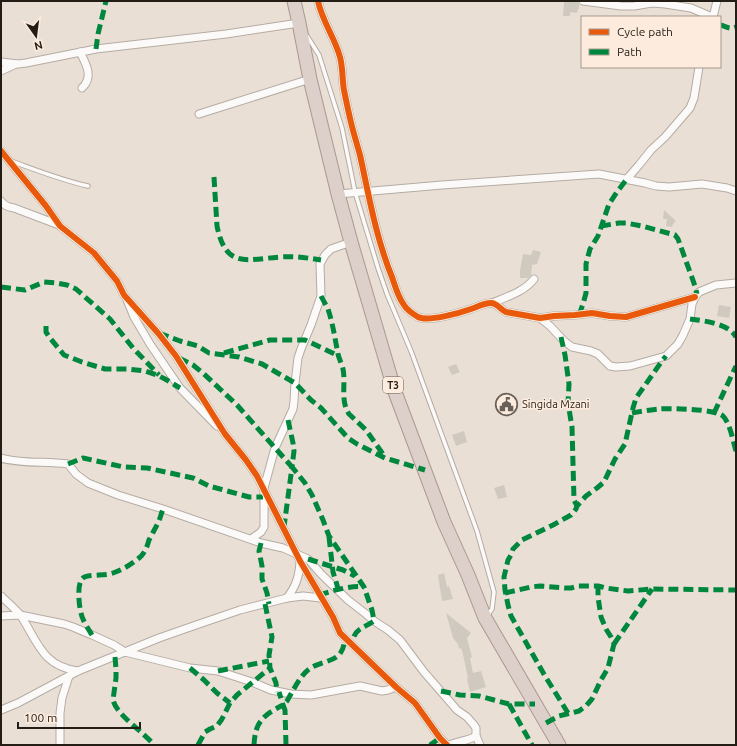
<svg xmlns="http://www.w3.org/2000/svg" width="737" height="746" font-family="Ubuntu,sans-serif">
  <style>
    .building { fill: #d0c9c0 }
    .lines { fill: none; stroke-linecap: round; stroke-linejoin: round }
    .lane-casing { stroke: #b4aca4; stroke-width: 5.5 }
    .street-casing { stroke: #b4aca4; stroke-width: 9 }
    .highway-casing { stroke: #aa988f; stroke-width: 15 }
    .lane { stroke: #fcfaf9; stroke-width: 3.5 }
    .street { stroke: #fcfaf9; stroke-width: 7 }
    .highway { stroke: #ddcfca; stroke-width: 13 }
    .quiet { stroke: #00873e; stroke-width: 5; stroke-dasharray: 10 5; stroke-linecap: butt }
    .cycleway-casing { stroke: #fdecdd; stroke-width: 8 }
    .cycleway { stroke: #e8590c; stroke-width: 6 }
    .labels { text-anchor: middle; stroke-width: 3; stroke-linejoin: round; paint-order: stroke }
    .shield { fill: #fdecdd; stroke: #655b52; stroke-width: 1 }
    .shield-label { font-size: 10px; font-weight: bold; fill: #241d16 }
    .poi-label { font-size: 11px; fill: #241d16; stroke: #fdecdd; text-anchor: start }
  </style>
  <rect width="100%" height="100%" fill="#eadfd5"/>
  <g class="building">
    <path d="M564 1 578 2 579 4V9H578L577 13 570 12V16H563Z"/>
    <path d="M664 210 676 221 673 224 672 227 666 226 667 219H663Z"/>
    <path d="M533 250 541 252 537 264 532 265 531 275 528 278H520V270L523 254 531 255Z"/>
    <path d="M719 305 731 307 729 318 717 316Z"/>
    <path d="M456 364 460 372 452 375 448 367Z"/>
    <path d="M464 431 467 442 456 446 452 435Z"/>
    <path d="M504 485 507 497 498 499 494 488Z"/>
    <path d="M444 573 447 587 449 586 453 599 442 601 438 575Z"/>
    <path d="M446 613 471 633 467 638 472 657 470 658 473 673 481 671 486 687 470 692 467 679 468 678 463 654 461 648 459 649 458 644 453 638Z"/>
  </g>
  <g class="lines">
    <defs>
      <g id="lane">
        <path d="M307 36 319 55 342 128 355 192 378 268 387 294 411 351 477 531 494 592 492 609 487 616"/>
        <path d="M11 161C36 170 61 180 88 186"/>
      </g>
      <g id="street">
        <path d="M318 1C322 21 335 38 340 57 343 68 342 79 344 90 347 105 350 120 354 134 356 141 358 148 360 155 369 196 376 238 392 277 395 286 398 297 404 305 407 310 413 314 418 317 428 322 460 313 471 309 477 307 484 303 491 303 497 303 501 310 506 312L540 318 554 316 575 315 592 313 610 316 626 317 695 297"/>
        <path d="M583 1 621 6H634L652 3 665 4 691 8 712 17"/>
        <path d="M713 17 717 1"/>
        <path d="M80 52C86 64 94 77 82 88"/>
        <path d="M1 62 18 64 26 63 96 49 226 34 299 23"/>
        <path d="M1 71 16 64"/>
        <path d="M199 114 310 79"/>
        <path d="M1 151 46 206 60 226 94 253 117 281 124 295 158 333 176 356 225 434 246 460 257 476 300 561 333 617 340 633 396 687 415 703 440 738 447 745"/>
        <path d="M626 180 639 165 651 150 665 137 690 108 694 98 699 67"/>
        <path d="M338 194 442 185 599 174 645 183 656 186 669 187 702 184 727 188 736 191"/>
        <path d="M1 201C5 206 8 207 14 208L59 225"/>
        <path d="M127 300 134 317 150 344 180 388 217 426"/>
        <path d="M492 303C506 297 524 292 534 279"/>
        <path d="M540 318 550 326 564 341 572 347 591 351 598 354 610 366 616 367 630 366 666 356 678 344 683 335 690 319 692 304 695 297 699 292 716 285 736 283"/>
        <path d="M1 458C22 464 46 461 68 464L76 474 88 483 118 495 163 509 261 543 283 548 308 559 321 574 348 600 366 614 374 621 388 630 400 640 424 672 457 710 467 717 474 725 476 728V736L480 745"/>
        <path d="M251 539 261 532 264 527V488L275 448 293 409 294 401 295 383 298 358 301 349 311 325 321 296 320 264 325 255 331 249 351 242"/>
        <path d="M1 596C7 602 16 609 21 616 38 642 42 666 78 671"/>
        <path d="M287 598C296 586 299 577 300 562"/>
        <path d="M1 616 20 615 64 624 73 627 92 635 114 645 125 652 190 668 218 671 252 682 271 690 291 694 311 695 360 686 382 691 388 690 396 687"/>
        <path d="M1 710 18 703 78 671 159 638 199 624 240 610 287 598 303 596 321 598"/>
        <path d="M60 745V713L62 698 69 676"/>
        <path d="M449 745C458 741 468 741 476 736"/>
      </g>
      <path id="highway" d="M294 1 299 23 310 79 338 194 351 242 395 392 444 522 468 575 485 618 559 745"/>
    </defs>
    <use href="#lane" class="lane-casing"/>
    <use href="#street" class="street-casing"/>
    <use href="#highway" class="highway-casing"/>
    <use href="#lane" class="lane"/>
    <use href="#street" class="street"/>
    <use href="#highway" class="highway"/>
    <g class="quiet">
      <path d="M720 25C726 26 729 30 736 27"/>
      <path d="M96 49 98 34 106 1"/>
      <path d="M214 177 217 226C226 270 247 259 281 257 295 256 308 258 321 260"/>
      <path d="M601 226 619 223H626L642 226 675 235 678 239 695 286 697 294"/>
      <path d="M1 287 25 290 44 282 56 283 67 285 76 289 110 319 133 348 159 375"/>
      <path d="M321 296C323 300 326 305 328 309 333 324 335 339 338 354 339 359 342 364 343 369 346 383 340 401 349 414L366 430 385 457"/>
      <path d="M579 315 583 304 586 293V264L590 249 598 236 609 204 617 192 626 180"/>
      <path d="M690 319C704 321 728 323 736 337"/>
      <path d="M46 326V332L50 338 64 355 82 362 105 369H128L145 371 157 375 165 379 180 388"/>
      <path d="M159 333 180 341 198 346 209 353 239 357 262 364 295 383 311 400 321 408 348 438 357 444 385 458 425 470"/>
      <path d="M561 337 565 355 569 384 568 403 572 427 574 500 577 506"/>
      <path d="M224 353 270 340H305L339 356"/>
      <path d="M179 358 193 365 204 374 237 405 292 467 284 527"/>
      <path d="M632 413C641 411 650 410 659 409 670 408 716 409 723 416 730 423 733 441 736 451"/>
      <path d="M714 413 736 366"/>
      <path d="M288 420 293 443 294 451 292 467 305 483 312 495 323 520 329 536 364 587 372 610 374 621C362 629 355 628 352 643"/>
      <path d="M68 464 83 458 124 467 147 468 193 478 209 486 249 497H263"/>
      <path d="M329 537 333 572 337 585 338 590"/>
      <path d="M261 543 259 551 262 566V579L267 593 269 604"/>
      <path d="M308 559 343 570 355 576"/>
      <path d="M505 593 531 587 540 586 565 588H571L578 586H598L606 588 628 591 652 589 736 590"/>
      <path d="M319 595C332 591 350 585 364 587"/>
      <path d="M265 604 272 637 269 655 270 668 276 683 277 692"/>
      <path d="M92 635C89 630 85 624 83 619 79 611 76 583 83 578 87 574 106 576 113 573 122 570 132 564 139 558 145 553 147 547 149 540 152 534 155 529 158 523 160 519 161 514 163 509"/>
      <path d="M614 644 652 589"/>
      <path d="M115 657 116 669V678L113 700C117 716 144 732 154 745"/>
      <path d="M190 668 204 680 217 693 230 703"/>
      <path d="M218 671 269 661"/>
      <path d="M441 691 460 695 479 696 509 704H535"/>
      <path d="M509 704 532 745"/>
      <path d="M568 713 545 676 511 616 508 605 505 590 504 577 508 560 511 555 513 549 522 540 553 525 571 515 576 509 577 506 586 496 597 488 604 482 615 459 625 444 633 408 636 398 662 361 666 356"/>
      <path d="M546 723 559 716 579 711 586 706 592 699 601 680 608 668 614 644 611 637 606 629 601 617 598 597V586"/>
      <path d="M198 745 205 732 210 729 217 726 222 719 230 703 237 695 270 668"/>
      <path d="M254 745C255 722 263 715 283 705L279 692"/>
      <path d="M286 745 285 710 283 705 287 701C292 692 301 675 308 670 317 662 336 662 341 652 344 648 344 642 346 637"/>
      <path d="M430 745 440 738"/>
    </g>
    <defs>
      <g id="cycleway">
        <path d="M318 1C322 21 335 38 340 57 343 68 342 79 344 90 347 105 350 120 354 134 356 141 358 148 360 155 369 196 376 238 392 277 395 286 398 297 404 305 407 310 413 314 418 317 428 322 460 313 471 309 477 307 484 303 491 303 497 303 501 310 506 312L540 318 554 316 575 315 592 313 610 316 626 317 695 297"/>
        <path d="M1 151 46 206 60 226 94 253 117 281 124 295 158 333 176 356 225 434 246 460 257 476 300 561 333 617 340 633 396 687 415 703 440 738 447 745"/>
      </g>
    </defs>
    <use href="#cycleway" class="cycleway-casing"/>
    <use href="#cycleway" class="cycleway"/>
  </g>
  <defs>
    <symbol id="civic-ring" viewBox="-11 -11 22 22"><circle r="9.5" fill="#fdecdd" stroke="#696159" stroke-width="1.5"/><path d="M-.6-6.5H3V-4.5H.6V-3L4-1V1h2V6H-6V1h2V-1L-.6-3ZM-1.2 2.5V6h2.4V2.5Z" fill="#696159"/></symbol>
  </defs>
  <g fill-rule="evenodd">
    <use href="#civic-ring" x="494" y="392" width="25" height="25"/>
  </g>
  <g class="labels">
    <rect class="shield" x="383" y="377" width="20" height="16" rx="3"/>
    <g class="shield-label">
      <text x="393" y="389">T3</text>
    </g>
    <g class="poi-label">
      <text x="522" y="408">Singida Mzani</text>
    </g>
  </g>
  <rect width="737" height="746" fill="none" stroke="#241d16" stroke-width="4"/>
  <rect x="581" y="16" width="140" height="52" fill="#fdecdd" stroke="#a6998d"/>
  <rect x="589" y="29" width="20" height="6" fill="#e8590c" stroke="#a6998d"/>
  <text x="617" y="36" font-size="12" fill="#241d16">Cycle path</text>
  <rect x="589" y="49" width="20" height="6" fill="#00873e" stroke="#a6998d"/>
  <text x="617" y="56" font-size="12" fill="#241d16">Path</text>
  <g transform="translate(36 36) rotate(166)" stroke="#fdecdd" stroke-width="3" paint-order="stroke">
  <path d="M0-3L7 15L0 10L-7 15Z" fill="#241d16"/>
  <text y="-6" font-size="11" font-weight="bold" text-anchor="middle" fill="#241d16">N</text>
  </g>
  <path d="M18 722v6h122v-6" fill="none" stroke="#241d16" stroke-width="2"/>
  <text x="24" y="722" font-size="12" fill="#241d16" stroke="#fdecdd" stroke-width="3" paint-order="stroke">100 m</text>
</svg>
